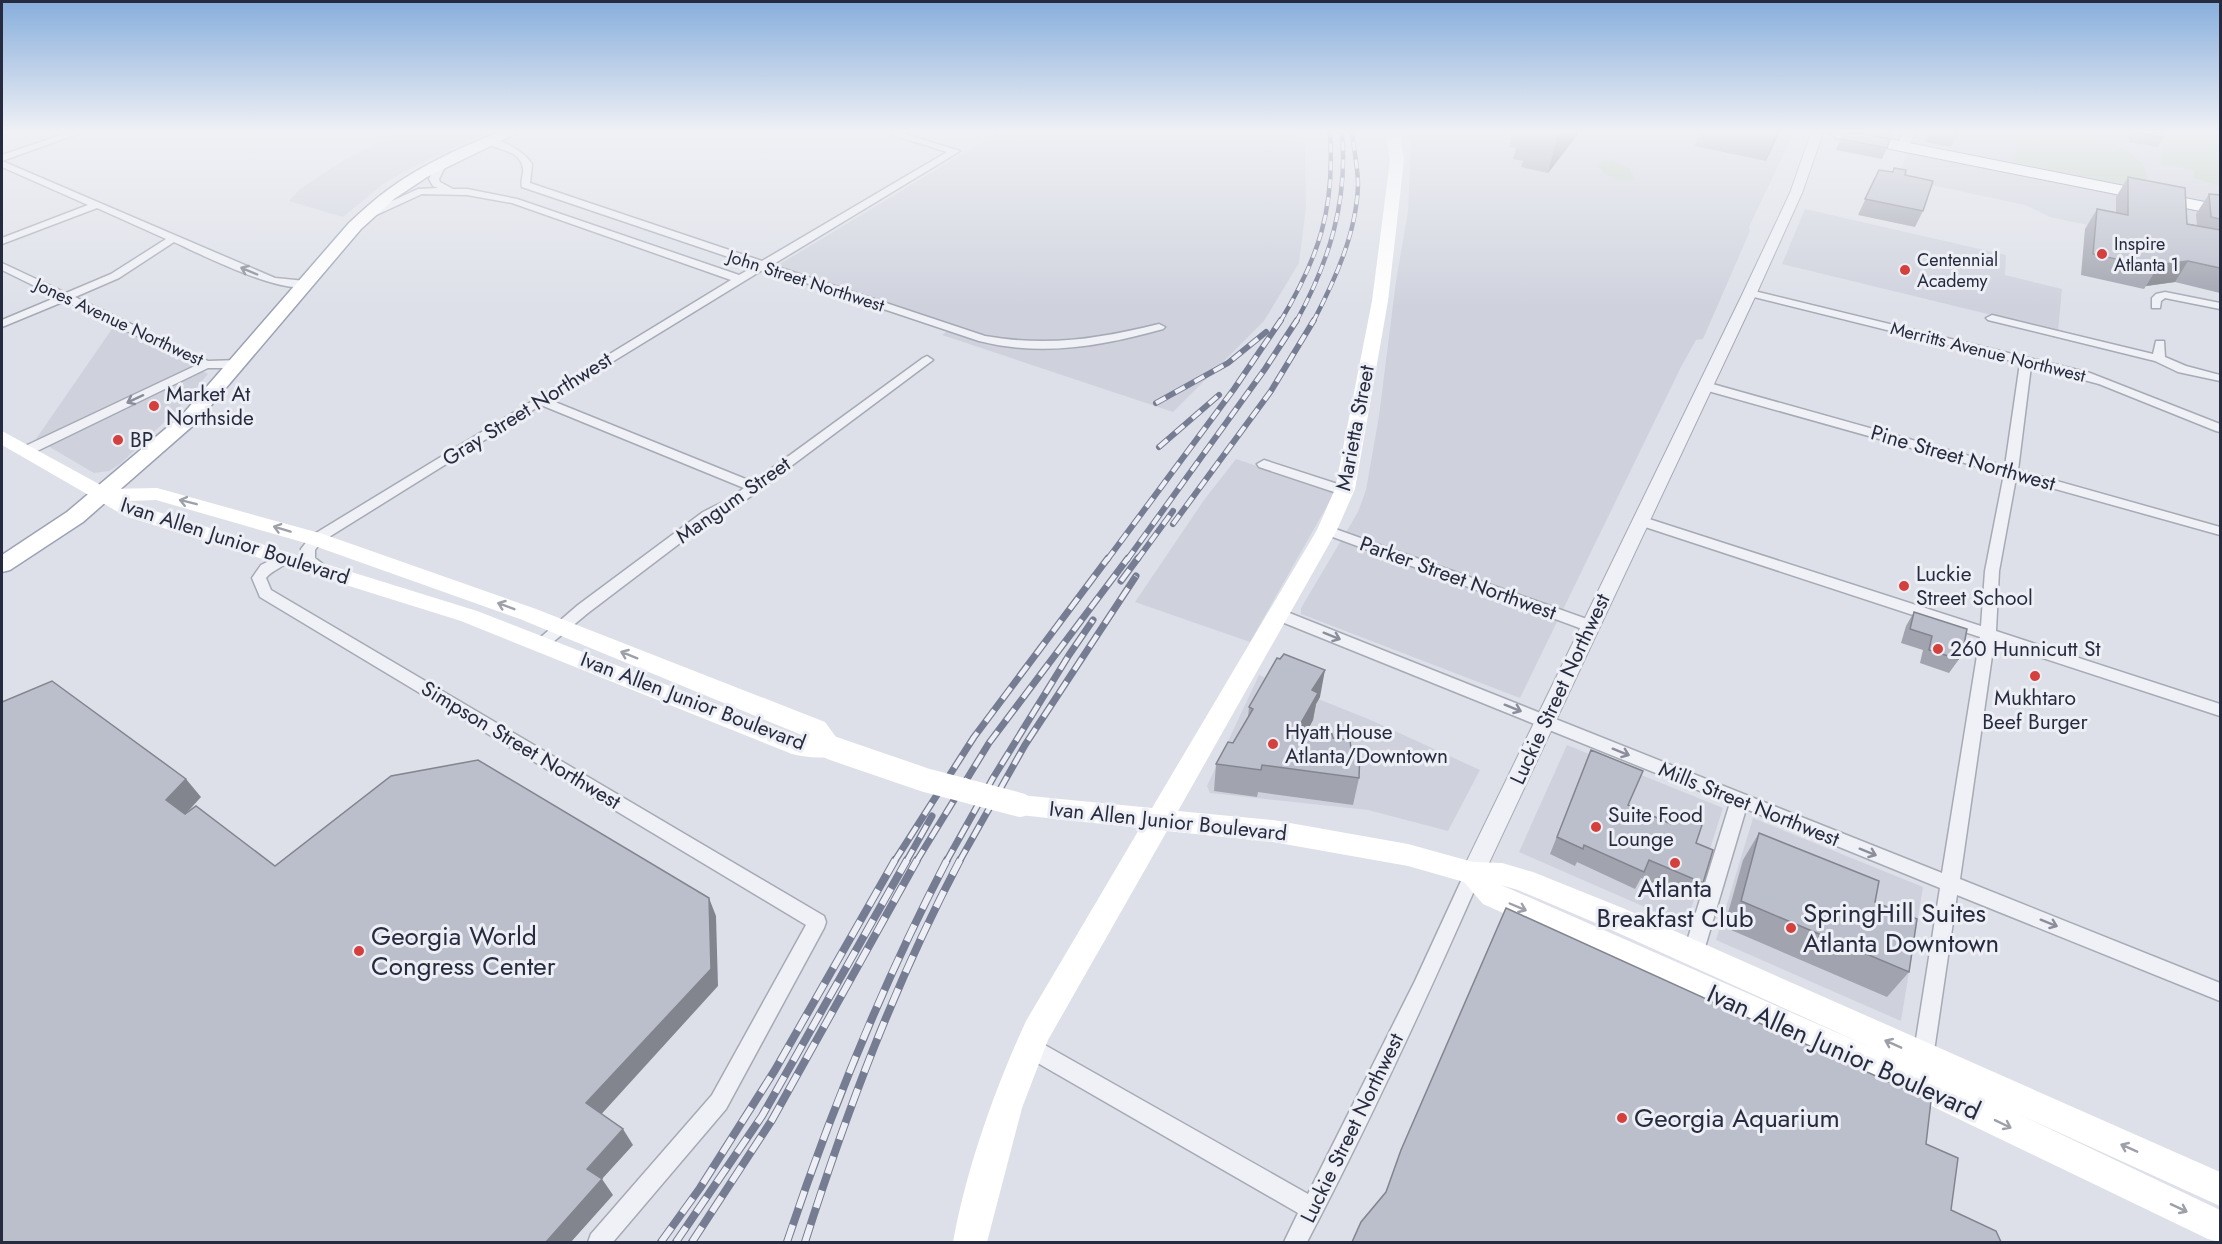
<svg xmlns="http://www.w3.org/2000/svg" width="2222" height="1244" font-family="Jost,sans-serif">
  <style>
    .built { fill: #cfd2dd }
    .green { fill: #c0d2be }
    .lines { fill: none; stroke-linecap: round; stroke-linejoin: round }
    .minor-casing { stroke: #a6aab5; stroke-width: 3 }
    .tertiary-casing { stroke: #a6aab5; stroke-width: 2 }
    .primary-casing { stroke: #9ca2b4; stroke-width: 3 }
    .trunk-casing { stroke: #848a9f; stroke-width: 2 }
    .minor { fill: #f0f1f6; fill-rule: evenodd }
    .tertiary { fill: #f0f1f6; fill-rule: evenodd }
    .secondary { fill: #fff; fill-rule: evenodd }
    .primary { fill: #fff; fill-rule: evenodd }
    .trunk { fill: #fff; fill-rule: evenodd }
    .rail-far3-casing { stroke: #767c92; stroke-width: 4.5 }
    .rail-far2-casing { stroke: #767c92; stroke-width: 6 }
    .rail-far1-casing { stroke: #767c92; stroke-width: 7 }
    .rail-casing { stroke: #767c92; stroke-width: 8 }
    .rail-far3 { stroke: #edeff5; stroke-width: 3; stroke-dasharray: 9; stroke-linecap: butt }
    .rail-far2 { stroke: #edeff5; stroke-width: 4; stroke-dasharray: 11; stroke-linecap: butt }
    .rail-far1 { stroke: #edeff5; stroke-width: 4.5; stroke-dasharray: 14; stroke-linecap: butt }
    .rail { stroke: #edeff5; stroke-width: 6; stroke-dasharray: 18; stroke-linecap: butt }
    .secondary-bridge { stroke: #fff; stroke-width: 24 }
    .wall { fill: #a1a3af }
    .shaded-wall { fill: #83858e }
    .building { fill: #bbbecb; stroke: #83858e; stroke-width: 1.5 }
    .oneway { stroke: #8b8e9a }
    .oneway2 { stroke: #9da0a9 }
    .poi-dot { fill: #d3403d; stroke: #edeff5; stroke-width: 2 }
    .labels { text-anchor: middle; stroke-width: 6; stroke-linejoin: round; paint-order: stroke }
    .far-poi-label { font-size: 18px; fill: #262b3f; stroke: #edeff5; text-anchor: start }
    .far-street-label { font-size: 18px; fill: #262b3f; stroke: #edeff5 }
    .poi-label { font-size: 21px; fill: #262b3f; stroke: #edeff5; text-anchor: start }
    .street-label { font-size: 21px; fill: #262b3f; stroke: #edeff5 }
    .near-poi-label { font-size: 26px; fill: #262b3f; stroke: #edeff5; text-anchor: start }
    .near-street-label { font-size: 26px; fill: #262b3f; stroke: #edeff5 }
  </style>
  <rect width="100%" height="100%" fill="#dde0e8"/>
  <g class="built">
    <path d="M397 133H486L411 168 383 184 343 217 289 201 300 189 344 160Z"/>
    <path d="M997 133H1294L1296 142H1305L1306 207 1299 263 1264 321 1173 412 942 335 954 326 775 267Z"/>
    <path d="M1407 133 1793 134 1749 227 1750 231 1703 339 1696 340 1681 367 1520 698 1301 614V608L1358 512 1366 490 1379 416 1396 281 1408 211 1411 144Z"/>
    <path d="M1865 133H2220V243L2201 249 2050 217 2025 205 1898 178 1908 153 1921 144Z"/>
    <path d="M1805 209 2006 255 2005 275 2062 289 2058 331 1782 264Z"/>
    <path d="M114 326 208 374 175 412 120 464 109 471 94 473 36 439Z"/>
    <path d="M1236 459 1335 492 1250 642 1135 602 1204 500Z"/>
    <path d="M1259 675 1373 721 1480 770 1448 831 1368 810 1210 793 1207 786Z"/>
    <path d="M1567 745 1723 808 1686 925 1519 852Z"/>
    <path d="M1753 818 1923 887 1901 1021 1716 940Z"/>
  </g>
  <g class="green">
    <path d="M2017 133C2058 133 2091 127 2126 150 2138 157 2145 164 2148 178L2139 187 2012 162 2010 158 2015 157Z"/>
    <path d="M2161 133H2220V186L2194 178V170L2162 164Z"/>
    <path d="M1609 158 1630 169 1635 179C1623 184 1602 177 1597 164Z"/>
  </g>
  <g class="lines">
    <defs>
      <g id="minor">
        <path d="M67 133H80L2 161V155Z"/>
        <path d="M887 133H901L960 151 772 265 985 336C1049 347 1097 339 1159 324L1165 327 1163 329C1102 346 1042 357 979 341L764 269 550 400 753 482 923 358 927 356 933 360 739 505 713 518 588 613 547 647H537L534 643 578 605 703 512 729 499 744 488 541 405 321 542 315 550V558L329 569 327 572H317L303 563 301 549 311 536 731 280 512 203 467 195 422 194 372 217H366V213L418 189 438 188 433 186 429 179 437 163 442 160 447 163 439 179 440 182 453 189H467L517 199 739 275 755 266 522 187C520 180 524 175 523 168 520 149 495 150 484 142 496 134 525 152 532 164L530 183 762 261 947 152Z"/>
        <path d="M2 161 275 278 306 281 311 284C291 300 198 253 174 242L119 278 75 297 208 361 239 360 245 364 239 368H208L31 454H21L20 451 21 448 197 365 65 301 2 327V320L57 297 2 270V263L66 293 111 274 166 239 97 208 2 244V238L88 205 2 167Z"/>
        <path d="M1750 290 2090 373 2220 424V432L2216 431 2099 384 2031 366 2018 470 2220 527V535L2016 478 1999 571 1996 631 2220 704V716L1994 642 1960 879 2220 983V1001L1957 895 1933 1058 1930 1065 1923 1068 1916 1065 1913 1058 1940 888 1746 809 1703 954 1700 960 1693 963 1686 960 1683 954 1730 803 1272 618 1270 614 1272 610H1282L1942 873 1980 637 1636 524 1634 521 1636 518H1646L1981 626 1985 571 2004 474 1701 389 1699 386 1705 382 1709 383 2005 466 2020 363 1746 295 1745 293Z"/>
        <path d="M2165 292 2220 303V309L2165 298 2161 301 2160 308H2152V298L2156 294Z"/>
        <path d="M1992 315 2153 354 2156 341H2164L2165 357 2186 366 2220 375V381L2178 372 2155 361 1988 320 1986 318Z"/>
        <path d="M1264 460 1350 488 1352 491 1350 494H1340L1259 467 1257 464Z"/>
        <path d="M1327 526 1595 622 1598 626 1595 630H1585L1322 533 1320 530 1322 527Z"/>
        <path d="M283 554 290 559C284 568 273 569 266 578L271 590 824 916 826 922 824 928 726 1109 613 1242H588L591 1234 712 1095 806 925 260 597 252 578 261 565Z"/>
        <path d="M1473 865 1479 868 1482 873C1427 998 1370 1122 1307 1242H1284L1298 1213 1022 1054 1019 1047 1022 1040 1029 1037 1036 1040 1308 1194 1415 981 1467 868Z"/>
      </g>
      <g id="tertiary">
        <path d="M1811 133H1823L1802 193 1755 297 1481 880 1473 883 1465 880 1461 873 1741 297 1790 193Z"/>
        <path d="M1902 133H1914L1909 147 1903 151 1897 147Z"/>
      </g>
      <path id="primary" d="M497 133H517L427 177 394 199 361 229 197 422 83 522 10 570 2 572V555L67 512 183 414 349 223C362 211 375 199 389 189 422 165 459 148 497 133Z"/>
      <path id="trunk" d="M1829 133H1859L2220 205V215L1836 138Z"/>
    </defs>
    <use href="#minor" class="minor-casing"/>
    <use href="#tertiary" class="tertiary-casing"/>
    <use href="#primary" class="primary-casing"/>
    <use href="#trunk" class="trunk-casing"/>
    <use href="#minor" class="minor"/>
    <use href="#tertiary" class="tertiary"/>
    <g class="secondary">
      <path d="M1386 133H1400L1404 160 1388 301 1355 489 1337 530 1178 811 1273 820 1408 844 1473 862 1502 863 1533 872 1625 909 2220 1172V1206L2016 1113 2220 1210V1242L2208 1239 1913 1097 1483 904 1464 882 1408 866 1273 842 1167 831 1048 1040 1022 1108 987 1242H953C967 1167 994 1091 1026 1021L1140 828 1020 815 1011 812 1007 805 1011 798 1020 795 1152 808 1317 530 1335 489 1372 301 1390 160ZM1501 885 1518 890 1605 927 1872 1048Z"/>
      <path d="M2 431 108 489 157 488 323 534 536 609 825 722 844 748 841 755C826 759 807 758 792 754L461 621 125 516 2 445ZM156 500 309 544 520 619 809 738H803L477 611 139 506 129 501Z"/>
    </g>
    <use href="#primary" class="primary"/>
    <use href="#trunk" class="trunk"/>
    <defs>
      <g id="rail-far3">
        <path d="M1280 322C1319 257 1335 209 1330 133"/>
        <path d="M1296 322C1329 262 1348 202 1342 133"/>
        <path d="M1313 322C1335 280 1357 232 1358 184 1358 168 1354 150 1352 133"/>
      </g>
      <g id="rail-far2">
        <path d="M1156 403 1228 363 1266 332"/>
        <path d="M1159 447 1219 395"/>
        <path d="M1173 524 1271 391 1314 320"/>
        <path d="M1107 560 1234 389 1281 320"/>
        <path d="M1127 560 1265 369 1297 320"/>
        <path d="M1137 560 1173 511"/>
      </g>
      <g id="rail-far1">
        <path d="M1121 581 1138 558"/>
        <path d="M894 862 974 737 1108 558"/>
        <path d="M906 862 932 816"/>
        <path d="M916 862 989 743 1128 558"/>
        <path d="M946 862 993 778 1069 655 1093 620"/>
        <path d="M959 862 1025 745 1136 576"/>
      </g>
      <g id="rail">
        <path d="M661 1242 700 1188 775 1070 895 860"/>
        <path d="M676 1242 762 1116 907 860"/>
        <path d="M692 1242 772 1120 917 860"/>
        <path d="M787 1242C831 1110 883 983 947 860"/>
        <path d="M805 1242C847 1110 895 983 960 860"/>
      </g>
    </defs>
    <use href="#rail-far3" class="rail-far3-casing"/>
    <use href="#rail-far2" class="rail-far2-casing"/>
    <use href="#rail-far1" class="rail-far1-casing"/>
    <use href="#rail" class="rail-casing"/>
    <use href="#rail-far3" class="rail-far3"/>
    <use href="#rail-far2" class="rail-far2"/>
    <use href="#rail-far1" class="rail-far1"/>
    <use href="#rail" class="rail"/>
    <path class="secondary-bridge" d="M832 748 925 780 1020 805"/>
  </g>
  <g class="wall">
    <path d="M1512 133H1579L1548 173 1521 167 1523 161 1513 159 1516 148 1509 147Z"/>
    <path d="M1699 133H1779L1766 161 1695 146Z"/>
    <path d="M1843 133 1887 148 1882 159 1836 150Z"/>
    <path d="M1871 133H1892L1890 137Z"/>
    <path d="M1928 133H1959L1957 139 1955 138 1951 147 1925 142Z"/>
    <path d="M2129 133H2163L2164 137 2158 147 2129 142Z"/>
    <path d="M1879 170 1905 175 1923 211 1915 227 1858 215Z"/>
    <path d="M2128 177 2187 224 2197 225 2196 214 2209 194 2220 195V293L2175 282 2146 286 2144 289 2081 275 2085 229 2097 209 2116 213V197Z"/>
    <path d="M1914 612 1962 655 1949 673 1920 663 1923 650 1901 643 1906 626Z"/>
    <path d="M1320 697 1316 704 1313 720 1307 731 1333 738 1351 749 1359 778 1353 805 1258 792 1257 797 1214 791 1216 764 1233 743 1248 717 1249 707Z"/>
    <path d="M1591 750 1628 805 1669 824 1675 813 1696 843 1703 883 1693 900 1641 878 1635 889 1577 862 1575 866 1550 854Z"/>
    <path d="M1759 833 1875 902 1909 972 1887 997 1724 927 1743 860Z"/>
  </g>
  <g class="shaded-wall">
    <path d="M1558 133H1579L1548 173Z"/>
    <path d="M1776 133H1779L1766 161Z"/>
    <path d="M2188 261 2175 282 2146 286 2157 268V265Z"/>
    <path d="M1325 670 1320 697 1316 704 1313 720 1293 757 1297 730 1312 690Z"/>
    <path d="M186 779 201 797 182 818 166 800Z"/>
    <path d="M709 898 716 916 718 986 597 1119 586 1103Z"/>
    <path d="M623 1129 633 1145 602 1179 613 1195 571 1242H546L587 1169Z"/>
  </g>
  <g class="building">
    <path d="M1843 133H1862L1890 139 1887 148 1841 139Z"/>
    <path d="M2138 133H2163L2164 137Z"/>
    <path d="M1894 168 1906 170 1905 175 1933 181 1923 211 1865 199 1879 170 1893 172Z"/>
    <path d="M2128 177 2185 188 2187 224 2220 230V268L2188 261 2157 265V268L2093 254 2097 209 2128 215Z"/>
    <path d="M2209 194 2220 195V219L2211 217Z"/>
    <path d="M1914 612 1967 629 1962 655 1959 654 1958 659 1929 650 1932 636 1910 629Z"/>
    <path d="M1284 654 1325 670 1312 690 1318 693 1297 730 1332 734 1333 738 1350 740 1351 749 1360 750 1359 778 1262 765 1261 770 1216 764 1228 742 1233 743 1253 709 1249 707 1277 658 1280 659Z"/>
    <path d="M52 681 186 779 166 800 185 814 196 806 275 866 391 776 478 760 709 898 711 969 586 1103 623 1129 587 1169 602 1179 546 1242H2V702Z"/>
    <path d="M1591 750 1643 771 1628 805 1671 824 1675 813 1702 825 1696 843 1713 850 1703 883 1649 860 1644 872 1584 845 1583 849 1557 837Z"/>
    <path d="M1759 833 1879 881 1875 902 1917 919 1909 972 1741 901Z"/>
    <path d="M1506 908 1931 1101 1926 1144 1958 1158 1951 1210 1996 1231 2001 1242H1352L1361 1222 1386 1192 1401 1150Z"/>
  </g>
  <defs><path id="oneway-shaft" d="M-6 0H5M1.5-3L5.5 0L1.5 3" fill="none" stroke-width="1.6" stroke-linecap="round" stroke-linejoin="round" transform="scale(1.5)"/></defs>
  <g class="oneway">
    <use href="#oneway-shaft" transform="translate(249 271) rotate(-157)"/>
    <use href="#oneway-shaft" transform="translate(135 399) rotate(155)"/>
    <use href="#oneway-shaft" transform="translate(1332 636) rotate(22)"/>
    <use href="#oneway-shaft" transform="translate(1513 708) rotate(22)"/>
    <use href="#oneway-shaft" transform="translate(1621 752) rotate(22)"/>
    <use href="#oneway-shaft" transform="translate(1868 852) rotate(22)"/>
    <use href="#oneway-shaft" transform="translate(2049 923) rotate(22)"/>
  </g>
  <g class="oneway2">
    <use href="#oneway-shaft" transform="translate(188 502) rotate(-166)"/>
    <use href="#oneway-shaft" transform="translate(282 529) rotate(-163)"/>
    <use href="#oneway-shaft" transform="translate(506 606) rotate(-159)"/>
    <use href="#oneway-shaft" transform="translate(629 655) rotate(-158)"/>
    <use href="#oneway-shaft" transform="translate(1518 907) rotate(23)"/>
    <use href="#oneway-shaft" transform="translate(1893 1044) rotate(-156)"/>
    <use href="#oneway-shaft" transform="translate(2003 1124) rotate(26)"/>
    <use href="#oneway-shaft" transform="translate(2129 1148) rotate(-156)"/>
    <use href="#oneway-shaft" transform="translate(2179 1208) rotate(25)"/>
  </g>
  <linearGradient id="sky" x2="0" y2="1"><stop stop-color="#87aedc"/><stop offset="0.43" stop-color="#f0f1f5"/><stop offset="1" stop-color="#f0f1f5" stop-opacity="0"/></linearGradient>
  <rect width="2222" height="307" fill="url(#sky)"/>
  <g class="poi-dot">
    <circle cx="2102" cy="254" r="6"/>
    <circle cx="1905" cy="270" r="6"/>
    <circle cx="154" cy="406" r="6"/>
    <circle cx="118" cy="440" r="6"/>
    <circle cx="1904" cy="586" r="6"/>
    <circle cx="1938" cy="649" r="6"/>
    <circle cx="2035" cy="676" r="6"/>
    <circle cx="1273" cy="744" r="6"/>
    <circle cx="1596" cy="827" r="6"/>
    <circle cx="1675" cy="863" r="6"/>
    <circle cx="1791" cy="928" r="6"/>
    <circle cx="359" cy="951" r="6"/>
    <circle cx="1622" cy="1118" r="6"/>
  </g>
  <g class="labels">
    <g class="far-poi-label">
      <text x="2114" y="250">Inspire<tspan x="2114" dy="21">Atlanta 1</tspan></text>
      <text x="1917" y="266">Centennial<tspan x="1917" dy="21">Academy</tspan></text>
    </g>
    <g class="far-street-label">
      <text transform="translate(806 281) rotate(18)" y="6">John Street Northwest</text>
      <text transform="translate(119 322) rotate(25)" y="6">Jones Avenue Northwest</text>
      <text transform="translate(1988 352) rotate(14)" y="6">Merritts Avenue Northwest</text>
    </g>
    <g class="poi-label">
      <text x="166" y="401">Market At<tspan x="166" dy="24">Northside</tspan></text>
      <text x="130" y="447">BP</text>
      <text x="1916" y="581">Luckie<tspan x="1916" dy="24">Street School</tspan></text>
      <text x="1950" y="656">260 Hunnicutt St</text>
      <text x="2035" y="705" text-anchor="middle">Mukhtaro<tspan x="2035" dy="24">Beef Burger</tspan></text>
      <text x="1285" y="739">Hyatt House<tspan x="1285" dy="24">Atlanta/Downtown</tspan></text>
      <text x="1608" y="822">Suite Food<tspan x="1608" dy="24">Lounge</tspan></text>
    </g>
    <g class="street-label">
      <text transform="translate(527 409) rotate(-32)" y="7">Gray Street Northwest</text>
      <text transform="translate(1355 428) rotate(-79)" y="7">Marietta Street</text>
      <text transform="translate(1963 458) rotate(16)" y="7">Pine Street Northwest</text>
      <text transform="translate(733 500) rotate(-35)" y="7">Mangum Street</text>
      <text transform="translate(235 541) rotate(18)" y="7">Ivan Allen Junior Boulevard</text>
      <text transform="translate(1458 578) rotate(20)" y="7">Parker Street Northwest</text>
      <text transform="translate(1560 689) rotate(-65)" y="7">Luckie Street Northwest</text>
      <text transform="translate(693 701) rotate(21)" y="7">Ivan Allen Junior Boulevard</text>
      <text transform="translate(521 745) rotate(31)" y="7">Simpson Street Northwest</text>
      <text transform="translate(1749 804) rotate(22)" y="7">Mills Street Northwest</text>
      <text transform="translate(1168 821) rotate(6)" y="7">Ivan Allen Junior Boulevard</text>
      <text transform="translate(1352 1128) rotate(-64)" y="7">Luckie Street Northwest</text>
    </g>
    <g class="near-poi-label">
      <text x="1675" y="897" text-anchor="middle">Atlanta<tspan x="1675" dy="30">Breakfast Club</tspan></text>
      <text x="1803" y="922">SpringHill Suites<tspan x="1803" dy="30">Atlanta Downtown</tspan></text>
      <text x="371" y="945">Georgia World<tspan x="371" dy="30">Congress Center</tspan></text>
      <text x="1634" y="1127">Georgia Aquarium</text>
    </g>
    <g class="near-street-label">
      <text transform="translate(1844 1052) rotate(24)" y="9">Ivan Allen Junior Boulevard</text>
    </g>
  </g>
  <rect width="2222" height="1244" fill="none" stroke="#262b3f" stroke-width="6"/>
</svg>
